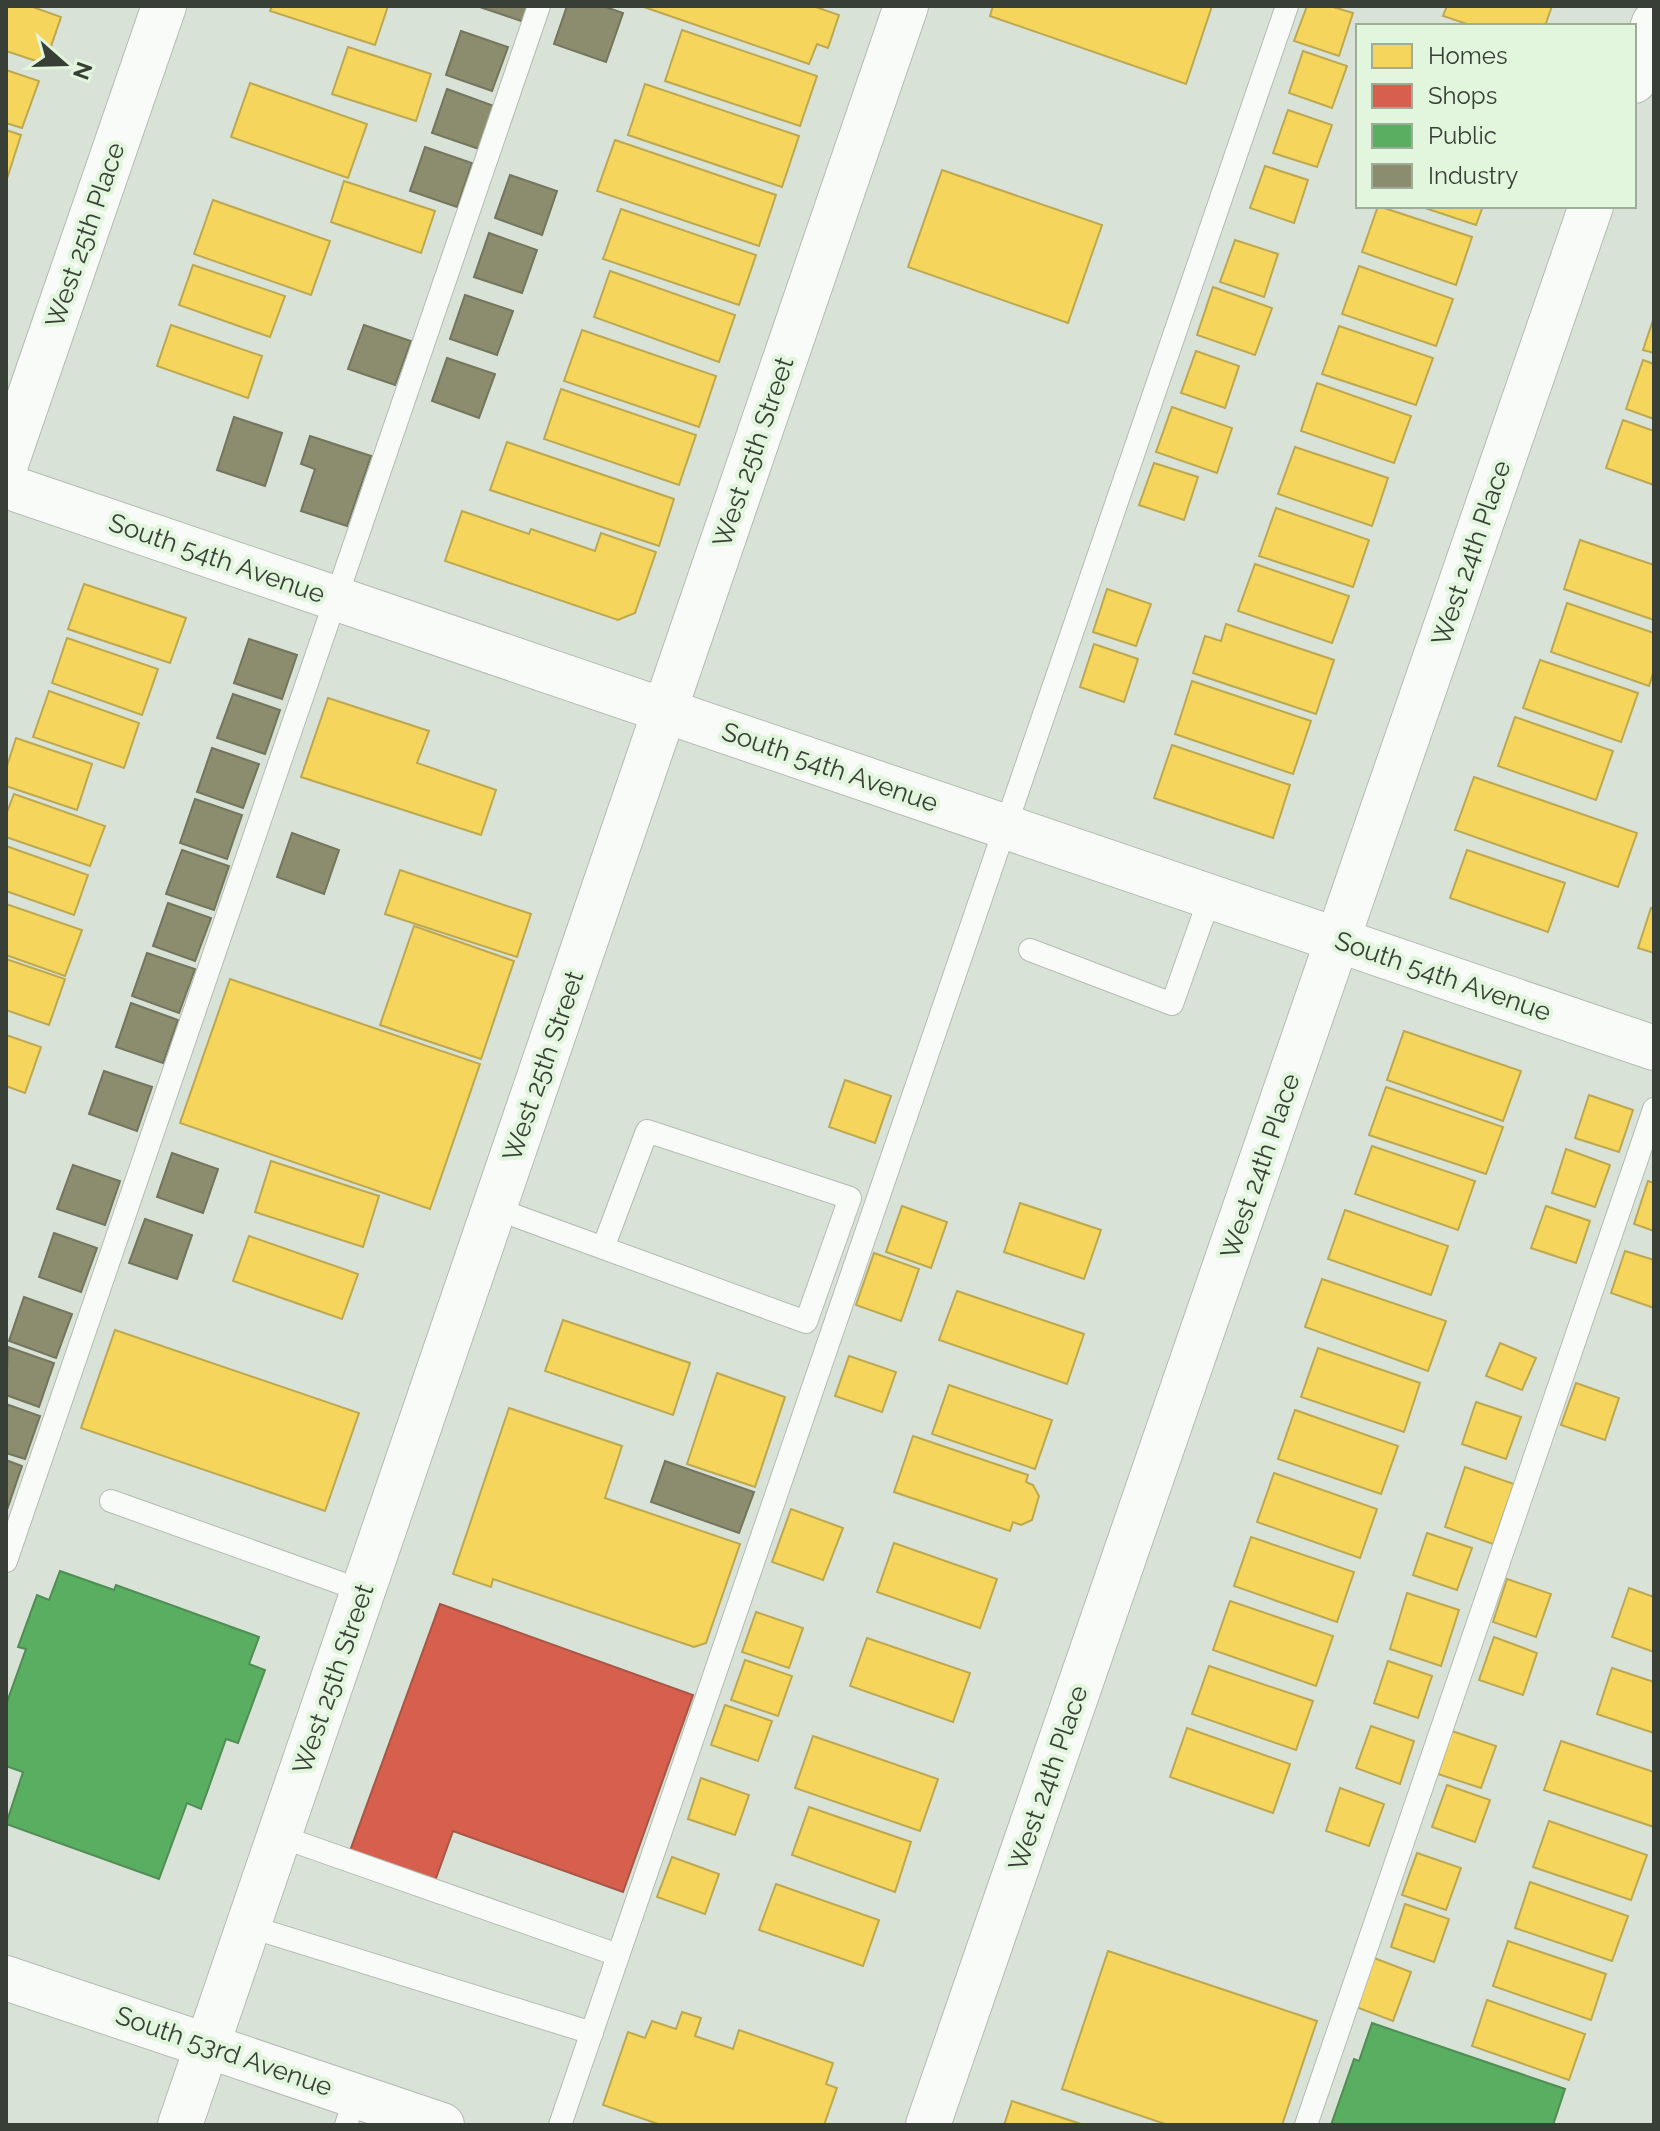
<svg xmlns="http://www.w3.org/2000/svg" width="1660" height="2131" font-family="Raleway,sans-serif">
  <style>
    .homes { fill: #f6d55c; stroke: #bda851; stroke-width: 2 }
    .shops { fill: #d6604d; stroke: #a75646; stroke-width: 2 }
    .public { fill: #5aae61; stroke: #508d54; stroke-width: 2 }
    .industry { fill: #8c8c6e; stroke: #73755d; stroke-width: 2 }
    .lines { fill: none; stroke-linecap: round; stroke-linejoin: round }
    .service-casing { stroke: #b4bcb2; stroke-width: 24 }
    .minor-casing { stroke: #b4bcb2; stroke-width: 46 }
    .tertiary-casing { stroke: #b4bcb2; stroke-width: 46 }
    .service { stroke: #f9fbf9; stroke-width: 22 }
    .minor { stroke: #f9fbf9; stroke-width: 44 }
    .tertiary { stroke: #f9fbf9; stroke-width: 44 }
    .labels { text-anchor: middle; stroke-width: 8; stroke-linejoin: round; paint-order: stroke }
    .street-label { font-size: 26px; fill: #383f36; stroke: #e2f5dd }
  </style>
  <rect width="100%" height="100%" fill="#d8e2d6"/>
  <g class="homes">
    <path d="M6 6H30L61 17 45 64 6 51Z"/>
    <path d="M272 6H388L375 45 270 11Z"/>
    <path d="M641 6H813L839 15 828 48 817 44 809 64Z"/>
    <path d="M993 6H1212L1186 84 990 16Z"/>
    <path d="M1307 6H1330L1353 13 1339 56 1294 41Z"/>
    <path d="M1447 6H1552L1545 26H1473L1443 16Z"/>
    <path d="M682 30 817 76 800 126 665 81Z"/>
    <path d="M348 47 431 74 416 121 332 94Z"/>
    <path d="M1303 51 1347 66 1332 108 1289 93Z"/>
    <path d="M6 70 39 81 22 128 6 123Z"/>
    <path d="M250 83 367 124 348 178 231 137Z"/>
    <path d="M645 84 799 136 782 187 628 135Z"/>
    <path d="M1288 110 1332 125 1317 167 1273 153Z"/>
    <path d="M6 130 21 135 6 182Z"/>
    <path d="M615 140 776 195 759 246 597 191Z"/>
    <path d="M1265 166 1308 180 1294 223 1250 208Z"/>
    <path d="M942 170 1102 225 1068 323 908 267Z"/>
    <path d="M344 181 435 211 421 253 331 222Z"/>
    <path d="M213 200 330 241 311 295 194 254Z"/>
    <path d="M1378 206 1472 237 1456 285 1362 252Z"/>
    <path d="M1419 206H1483L1476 225Z"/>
    <path d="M621 209 756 255 739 305 603 259Z"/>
    <path d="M1235 240 1278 254 1264 297 1220 282Z"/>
    <path d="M193 265 285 296 270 337 179 305Z"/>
    <path d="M1359 266 1453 299 1436 346 1342 314Z"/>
    <path d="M610 271 735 315 719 362 594 317Z"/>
    <path d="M1213 287 1272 308 1255 355 1197 335Z"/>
    <path d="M1654 317V353L1643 350Z"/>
    <path d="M171 325 262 356 248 398 157 366Z"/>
    <path d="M1339 326 1433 358 1416 405 1322 374Z"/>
    <path d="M582 330 716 376 699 427 564 381Z"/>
    <path d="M1196 351 1239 366 1225 408 1181 393Z"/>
    <path d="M1643 360 1654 364V419L1626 409Z"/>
    <path d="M1317 383 1411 416 1394 463 1301 431Z"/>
    <path d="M561 389 696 435 679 485 544 439Z"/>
    <path d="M1172 407 1232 428 1217 473 1156 452Z"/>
    <path d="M1623 420 1654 431V485L1606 468Z"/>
    <path d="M507 442 674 499 659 546 490 490Z"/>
    <path d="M1295 447 1388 478 1372 526 1278 494Z"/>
    <path d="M1154 463 1198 477 1184 520 1139 505Z"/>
    <path d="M1276 508 1369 540 1353 587 1259 556Z"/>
    <path d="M462 511 529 534 531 529 595 551 601 533 656 552 635 613 618 620 445 561Z"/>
    <path d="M1580 540 1654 565V620L1564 589Z"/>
    <path d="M1255 564 1349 596 1332 643 1238 611Z"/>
    <path d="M84 584 186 618 170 663 68 629Z"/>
    <path d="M1107 589 1151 604 1136 646 1093 632Z"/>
    <path d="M1567 603 1654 633V670L1649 686 1551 652Z"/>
    <path d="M1226 624 1334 660 1316 714 1193 673 1205 636 1221 641Z"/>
    <path d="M67 638 158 669 142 715 52 683Z"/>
    <path d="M1094 644 1138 659 1124 702 1080 687Z"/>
    <path d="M1540 660 1638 693 1621 742 1523 708Z"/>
    <path d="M1192 681 1311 721 1293 774 1175 734Z"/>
    <path d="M49 691 139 723 124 768 33 737Z"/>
    <path d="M328 698 429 731 417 763 496 790 481 835 301 777Z"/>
    <path d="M1515 717 1613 751 1596 800 1498 766Z"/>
    <path d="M16 738 92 764 77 810 6 786V769Z"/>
    <path d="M1172 745 1290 785 1273 838 1154 798Z"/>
    <path d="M1474 777 1637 833 1618 887 1455 830Z"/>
    <path d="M14 794 105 826 90 866 6 837V815Z"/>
    <path d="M6 846 88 875 74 915 6 891Z"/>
    <path d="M1467 850 1565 883 1548 932 1450 898Z"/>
    <path d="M400 870 531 914 517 957 385 914Z"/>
    <path d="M6 904 82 930 65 976 6 955Z"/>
    <path d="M1651 908 1654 909V953L1638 948Z"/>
    <path d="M414 926 514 961 481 1059 380 1025Z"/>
    <path d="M6 959 65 979 49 1025 6 1010Z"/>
    <path d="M230 979 480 1064 430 1209 180 1123Z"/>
    <path d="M1404 1031 1521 1071 1503 1121 1387 1080Z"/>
    <path d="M6 1035 41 1047 25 1093 6 1086Z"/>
    <path d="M845 1080 891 1096 875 1143 829 1127Z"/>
    <path d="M1386 1087 1503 1127 1486 1174 1369 1135Z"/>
    <path d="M1589 1095 1633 1110 1619 1152 1575 1138Z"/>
    <path d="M1372 1146 1475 1181 1458 1230 1355 1194Z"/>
    <path d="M1566 1149 1610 1165 1595 1207 1552 1193Z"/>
    <path d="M271 1161 379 1196 363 1247 255 1212Z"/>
    <path d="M1648 1181 1654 1183V1231L1634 1224Z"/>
    <path d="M1020 1203 1101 1230 1084 1279 1004 1252Z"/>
    <path d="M902 1206 947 1222 931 1268 886 1252Z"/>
    <path d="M1546 1206 1590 1221 1576 1263 1531 1248Z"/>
    <path d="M1345 1210 1448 1246 1431 1295 1328 1259Z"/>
    <path d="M249 1236 358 1274 342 1319 233 1281Z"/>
    <path d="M1625 1251 1654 1260V1308L1611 1293Z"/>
    <path d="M874 1253 919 1269 901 1321 856 1305Z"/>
    <path d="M1322 1279 1446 1321 1428 1371 1305 1327Z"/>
    <path d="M957 1291 1084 1334 1067 1384 939 1340Z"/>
    <path d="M563 1320 690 1363 673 1415 545 1371Z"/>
    <path d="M115 1330 359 1413 325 1511 81 1428Z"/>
    <path d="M1500 1343 1536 1358 1522 1390 1486 1376Z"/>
    <path d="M1318 1348 1420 1383 1404 1432 1301 1397Z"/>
    <path d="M849 1356 896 1372 882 1412 835 1396Z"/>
    <path d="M717 1373 785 1397 755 1487 687 1464Z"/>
    <path d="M1576 1383 1619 1398 1605 1440 1561 1425Z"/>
    <path d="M949 1385 1052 1420 1035 1469 932 1434Z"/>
    <path d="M1476 1402 1521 1417 1506 1459 1462 1444Z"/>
    <path d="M509 1408 622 1446 605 1498 740 1544 706 1643 694 1647 493 1579 491 1587 453 1574Z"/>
    <path d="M1295 1410 1398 1446 1381 1494 1278 1459Z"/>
    <path d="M913 1436 1028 1475 1026 1482 1033 1485 1039 1496 1032 1520 1021 1525 1013 1522 1010 1531 894 1492Z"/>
    <path d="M1465 1467 1514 1484 1493 1544 1445 1527Z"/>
    <path d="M1274 1473 1377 1509 1360 1558 1257 1522Z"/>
    <path d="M791 1509 843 1528 823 1580 772 1562Z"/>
    <path d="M1427 1533 1472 1548 1457 1590 1413 1575Z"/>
    <path d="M1251 1537 1354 1572 1337 1622 1234 1586Z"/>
    <path d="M894 1543 997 1579 980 1628 877 1592Z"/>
    <path d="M1507 1579 1551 1594 1536 1637 1493 1622Z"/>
    <path d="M1629 1588 1654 1597V1652L1612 1637Z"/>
    <path d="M1407 1593 1459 1610 1441 1666 1390 1649Z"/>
    <path d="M1230 1601 1333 1636 1316 1686 1213 1650Z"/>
    <path d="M756 1612 803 1628 789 1668 742 1652Z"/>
    <path d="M1494 1637 1537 1653 1523 1695 1479 1680Z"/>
    <path d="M867 1638 970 1673 953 1722 850 1686Z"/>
    <path d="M745 1660 792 1676 778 1716 731 1700Z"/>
    <path d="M1388 1661 1432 1676 1418 1718 1374 1703Z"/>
    <path d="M1209 1666 1313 1701 1296 1750 1192 1714Z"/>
    <path d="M1612 1668 1654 1682V1733L1597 1714Z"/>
    <path d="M725 1705 772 1721 758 1761 711 1745Z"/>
    <path d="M1371 1726 1414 1741 1400 1784 1356 1768Z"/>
    <path d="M1187 1728 1290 1764 1273 1813 1170 1777Z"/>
    <path d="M1452 1731 1496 1746 1481 1788 1438 1774Z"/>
    <path d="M813 1736 938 1779 920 1831 795 1788Z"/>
    <path d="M1561 1741 1654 1772V1827L1544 1790Z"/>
    <path d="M701 1778 749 1795 735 1835 688 1819Z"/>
    <path d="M1447 1785 1490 1800 1475 1842 1432 1827Z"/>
    <path d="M1340 1788 1384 1804 1369 1846 1326 1831Z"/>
    <path d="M809 1807 911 1842 895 1892 792 1855Z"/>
    <path d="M1549 1821 1647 1855 1631 1900 1533 1867Z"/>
    <path d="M1417 1853 1461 1868 1446 1910 1402 1895Z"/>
    <path d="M672 1857 719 1874 705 1914 657 1897Z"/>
    <path d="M1530 1882 1628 1916 1612 1961 1515 1928Z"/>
    <path d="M776 1884 879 1920 863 1966 759 1930Z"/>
    <path d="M1405 1904 1449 1919 1434 1962 1391 1947Z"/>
    <path d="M1508 1941 1606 1974 1591 2020 1493 1986Z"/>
    <path d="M1108 1951 1317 2021 1282 2125H1168L1062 2089Z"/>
    <path d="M1374 1958 1411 1972 1393 2021 1356 2007Z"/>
    <path d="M1487 2000 1585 2034 1569 2080 1472 2046Z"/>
    <path d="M682 2012 701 2018 695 2036 733 2049 739 2030 833 2063 826 2084 837 2088 824 2125H661L603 2105 628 2032 645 2038 652 2021 676 2029Z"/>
    <path d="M1012 2101 1084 2125H1004Z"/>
  </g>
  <path class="shops" d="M440 1604 693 1695 623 1892 453 1831 435 1881 350 1851Z"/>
  <g class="public">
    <path d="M60 1571 114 1590 116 1585 259 1637 249 1664 265 1670 238 1743 226 1739 201 1809 187 1803 159 1879 6 1824 23 1772 6 1766V1705L26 1649 18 1647 37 1595 49 1600Z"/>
    <path d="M1372 2023 1565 2089 1553 2125H1331L1354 2059 1359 2061Z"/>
  </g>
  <g class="industry">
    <path d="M477 6H529L524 22Z"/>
    <path d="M567 6H603L623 13 606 62 554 44Z"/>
    <path d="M461 31 508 47 492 91 446 75Z"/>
    <path d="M447 89 494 106 479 149 432 133Z"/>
    <path d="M425 147 472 163 457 207 410 191Z"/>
    <path d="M510 175 557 191 542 235 495 218Z"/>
    <path d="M489 233 537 250 522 293 474 277Z"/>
    <path d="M465 295 513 311 497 355 450 339Z"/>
    <path d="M364 325 411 341 395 385 348 369Z"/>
    <path d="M447 358 495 374 479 418 432 401Z"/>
    <path d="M234 417 282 433 265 486 217 470Z"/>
    <path d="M310 436 371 456 347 526 301 511 315 469 301 464Z"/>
    <path d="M249 639 297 655 282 699 234 683Z"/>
    <path d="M233 694 280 710 265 754 217 738Z"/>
    <path d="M212 748 259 764 243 808 197 792Z"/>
    <path d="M195 799 242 815 227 859 180 843Z"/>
    <path d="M292 833 339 850 324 894 277 877Z"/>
    <path d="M182 850 229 866 214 910 166 894Z"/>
    <path d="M168 903 211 918 195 961 153 946Z"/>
    <path d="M147 953 195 969 179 1013 132 996Z"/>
    <path d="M131 1003 178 1020 163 1063 116 1047Z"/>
    <path d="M104 1071 152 1087 137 1131 89 1114Z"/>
    <path d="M172 1153 218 1169 203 1213 157 1197Z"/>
    <path d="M73 1165 120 1181 105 1225 57 1209Z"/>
    <path d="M145 1219 192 1235 177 1279 129 1263Z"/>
    <path d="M54 1233 97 1248 81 1292 39 1277Z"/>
    <path d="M24 1297 72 1314 56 1358 9 1341Z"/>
    <path d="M8 1347 54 1363 39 1407 6 1395Z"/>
    <path d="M6 1404 40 1416 25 1459 6 1453Z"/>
    <path d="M6 1460 22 1466 7 1510 6 1509Z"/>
    <path d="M665 1461 754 1492 739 1533 651 1502Z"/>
  </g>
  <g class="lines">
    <defs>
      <g id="service">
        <path d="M1030 950 1172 1004 1210 897"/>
        <path d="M494 1208 806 1322 850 1198 647 1131 603 1248"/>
        <path d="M111 1501 363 1591"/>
        <path d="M6 1561 539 6"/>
        <path d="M279 1836 618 1955"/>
        <path d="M248 1926 592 2033"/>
        <path d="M346 2125 356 2096"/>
        <path d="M560 2125 1287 6"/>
        <path d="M1306 2125 1654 1109"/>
      </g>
      <g id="minor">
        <path d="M1634 81 1654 23"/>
        <path d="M6 464 164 6"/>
        <path d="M6 486 1654 1048"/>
        <path d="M6 1978 442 2125"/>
        <path d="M928 2125 1591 206"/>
      </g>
      <path id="tertiary" d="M180 2125 906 6"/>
    </defs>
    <use href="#service" class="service-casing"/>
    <use href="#minor" class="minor-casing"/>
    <use href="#tertiary" class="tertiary-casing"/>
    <use href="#service" class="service"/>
    <use href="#minor" class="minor"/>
    <use href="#tertiary" class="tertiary"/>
  </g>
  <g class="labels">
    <g class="street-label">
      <text transform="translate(85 235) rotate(-71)" y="9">West 25th Place</text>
      <text transform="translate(753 452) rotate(-71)" y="9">West 25th Street</text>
      <text transform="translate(1471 553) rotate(-71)" y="9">West 24th Place</text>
      <text transform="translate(217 558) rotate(19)" y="9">South 54th Avenue</text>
      <text transform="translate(830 767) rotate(19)" y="9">South 54th Avenue</text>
      <text transform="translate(1443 976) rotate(19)" y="9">South 54th Avenue</text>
      <text transform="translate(543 1066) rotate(-71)" y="9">West 25th Street</text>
      <text transform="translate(1260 1166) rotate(-71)" y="9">West 24th Place</text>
      <text transform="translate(333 1679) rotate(-71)" y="9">West 25th Street</text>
      <text transform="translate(1048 1778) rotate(-71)" y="9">West 24th Place</text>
      <text transform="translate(224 2051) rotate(19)" y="9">South 53rd Avenue</text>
    </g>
  </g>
  <rect width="1660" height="2131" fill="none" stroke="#383f36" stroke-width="16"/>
  <rect x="1356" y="24" width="280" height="184" fill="#e2f5dd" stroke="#9eac9a" stroke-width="2"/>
  <rect x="1372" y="44" width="40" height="24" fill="#f6d55c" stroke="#9eac9a" stroke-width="2"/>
  <text x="1428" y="64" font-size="24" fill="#383f36">Homes</text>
  <rect x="1372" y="84" width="40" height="24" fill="#d6604d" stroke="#9eac9a" stroke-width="2"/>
  <text x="1428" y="104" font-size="24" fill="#383f36">Shops</text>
  <rect x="1372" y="124" width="40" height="24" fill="#5aae61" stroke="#9eac9a" stroke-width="2"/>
  <text x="1428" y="144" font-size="24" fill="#383f36">Public</text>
  <rect x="1372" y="164" width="40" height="24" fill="#8c8c6e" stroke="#9eac9a" stroke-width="2"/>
  <text x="1428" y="184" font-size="24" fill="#383f36">Industry</text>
  <g transform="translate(64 64) rotate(110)" stroke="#e2f5dd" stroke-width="6" paint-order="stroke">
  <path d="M0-6L14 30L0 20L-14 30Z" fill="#383f36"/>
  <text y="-12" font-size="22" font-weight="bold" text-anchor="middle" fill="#383f36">N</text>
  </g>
</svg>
